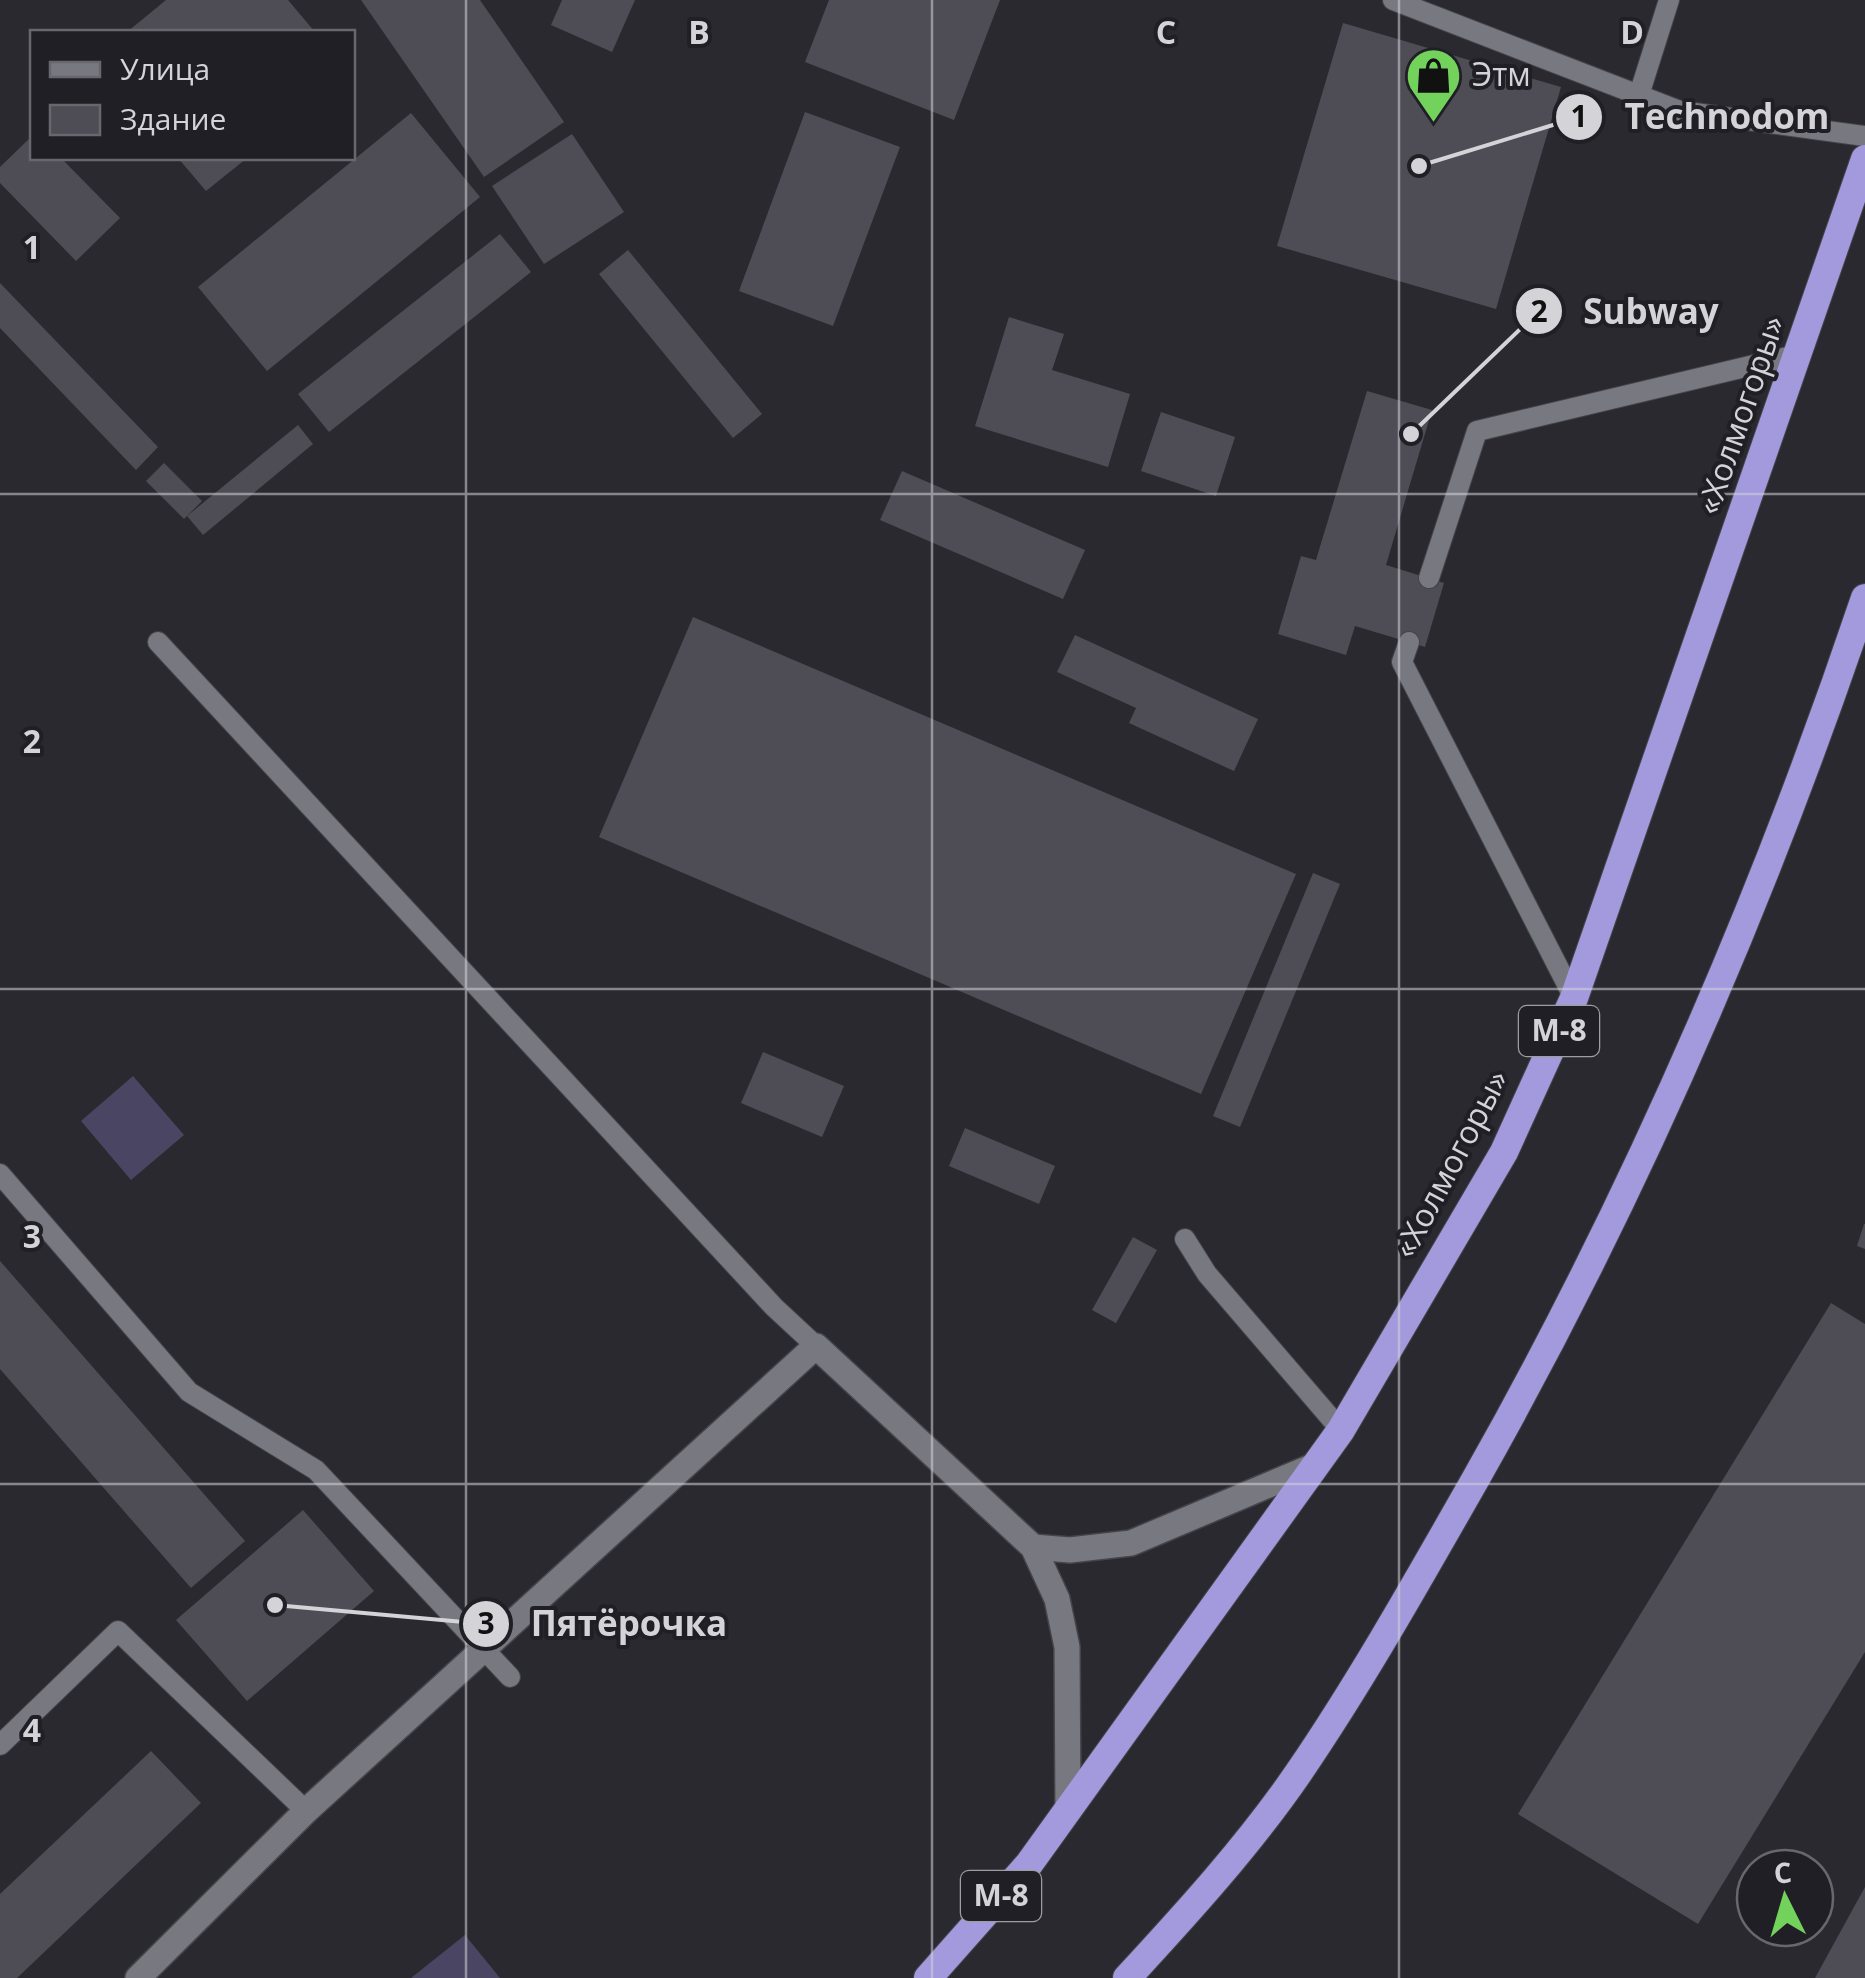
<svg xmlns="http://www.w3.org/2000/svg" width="1865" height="1978" font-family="'Open Sans',sans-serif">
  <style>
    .green { fill: #494562 }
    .building { fill: #4e4d55 }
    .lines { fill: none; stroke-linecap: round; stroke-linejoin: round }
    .service-casing { stroke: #44444a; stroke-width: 22 }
    .minor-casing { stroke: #44444a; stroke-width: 28 }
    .trunk-casing { stroke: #44444a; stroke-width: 30 }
    .service { stroke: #787880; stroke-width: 20 }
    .minor { stroke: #787880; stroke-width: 25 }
    .trunk { stroke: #a39ade; stroke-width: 28 }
    .grid { fill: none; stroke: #d4d3d8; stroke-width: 2.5; stroke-opacity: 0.55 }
    .labels { text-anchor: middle; stroke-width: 8; stroke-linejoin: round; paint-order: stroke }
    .shield { fill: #201f26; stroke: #9e9da3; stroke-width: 2.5 }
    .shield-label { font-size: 30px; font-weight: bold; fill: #d4d3d8 }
    .poi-label { font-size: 32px; fill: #d4d3d8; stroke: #201f26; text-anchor: start }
    .street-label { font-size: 32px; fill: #d4d3d8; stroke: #201f26 }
    .grid-label { font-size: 32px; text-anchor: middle; font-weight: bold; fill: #d4d3d8; stroke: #201f26; stroke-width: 8; stroke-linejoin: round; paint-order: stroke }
    .leader { fill: none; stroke: #d4d3d8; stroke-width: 4 }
    .callout-dot { fill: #d4d3d8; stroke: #201f26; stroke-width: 4 }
    .mark-label { font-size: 30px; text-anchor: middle; font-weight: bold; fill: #111 }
    .callout-label { font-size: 35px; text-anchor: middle; font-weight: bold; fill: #d4d3d8; stroke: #201f26; stroke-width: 8; stroke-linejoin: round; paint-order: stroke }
  </style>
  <rect width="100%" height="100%" fill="#2a2930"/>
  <g class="green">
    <path d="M133 1076 184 1135 131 1180 81 1121Z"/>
    <path d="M465 1935 500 1978H411L416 1974Z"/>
  </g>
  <g class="building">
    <path d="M166 0H288L315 32H127Z"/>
    <path d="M361 0H480L564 122 484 177Z"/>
    <path d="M562 0H635L612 52 551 25Z"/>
    <path d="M829 0H1000L954 120 805 62Z"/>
    <path d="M1343 23 1561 87 1496 309 1277 246Z"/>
    <path d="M805 112 900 147 833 326 739 291Z"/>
    <path d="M411 113 480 197 267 371 198 287Z"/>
    <path d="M572 134 624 212 544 264 492 186Z"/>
    <path d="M32 136V158H61L120 218 76 261 0 183V167Z"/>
    <path d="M178 158H247L206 191Z"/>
    <path d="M500 234 531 272 329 432 298 394Z"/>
    <path d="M628 250 762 414 733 438 599 274Z"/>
    <path d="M0 283 158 447 136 470 0 328Z"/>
    <path d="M1009 317 1064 334 1052 370 1130 394 1108 467 975 426Z"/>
    <path d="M1367 391 1432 410 1386 565 1444 583 1425 647 1355 626 1346 655 1278 634 1301 556 1316 560Z"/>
    <path d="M1161 412 1235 437 1216 496 1141 471Z"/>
    <path d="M298 425 313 444 203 535 187 516Z"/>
    <path d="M164 463 202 501 184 519 146 481Z"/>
    <path d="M902 471 1085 550 1063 599 880 520Z"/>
    <path d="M693 617 1296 874 1201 1094 599 837Z"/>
    <path d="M1075 635 1258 719 1234 771 1129 723 1136 708 1057 672Z"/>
    <path d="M1313 873 1340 884 1240 1127 1213 1116Z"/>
    <path d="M763 1052 844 1086 822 1137 741 1103Z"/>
    <path d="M965 1128 1055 1166 1039 1204 949 1166Z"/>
    <path d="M1864 1224H1865V1249L1857 1246Z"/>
    <path d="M1133 1237 1157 1250 1116 1323 1092 1310Z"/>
    <path d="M0 1261 245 1541 191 1588 0 1369Z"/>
    <path d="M1831 1303 1865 1324V1652L1698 1924 1518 1814Z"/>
    <path d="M303 1510 374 1591 247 1701 176 1620Z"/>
    <path d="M151 1751 201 1803 17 1978H0V1894Z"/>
    <path d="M1865 1887V1978H1815Z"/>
  </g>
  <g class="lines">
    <defs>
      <g id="service">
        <path d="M1393 0 1680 111 1865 136"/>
        <path d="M1639 95 1669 0"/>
        <path d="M1429 578 1477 431 1800 354"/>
        <path d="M158 642 774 1307 816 1346"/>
        <path d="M1409 642 1402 662 1574 998"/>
        <path d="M0 1174 189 1392 316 1470 510 1677"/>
        <path d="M1185 1239 1207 1274 1341 1430"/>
        <path d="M0 1745 118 1631 306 1811"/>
      </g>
      <g id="minor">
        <path d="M1033 1547 1070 1550 1131 1543 1316 1465"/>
        <path d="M138 1978 306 1811 816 1346 1033 1547 1057 1599 1067 1647 1068 1811"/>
      </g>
      <g id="trunk">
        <path d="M928 1978 1029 1864 1341 1430 1504 1152 1574 998 1865 159"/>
        <path d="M1127 1978C1187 1913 1249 1845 1299 1772 1363 1678 1419 1578 1475 1480 1634 1199 1762 904 1865 598"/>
      </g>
    </defs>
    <use href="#service" class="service-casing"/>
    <use href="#minor" class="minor-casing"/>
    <use href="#trunk" class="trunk-casing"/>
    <use href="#service" class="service"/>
    <use href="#minor" class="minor"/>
    <use href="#trunk" class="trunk"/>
  </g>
  <path class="grid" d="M466 0V1978M932 0V1978M1399 0V1978M0 494H1865M0 989H1865M0 1484H1865"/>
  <defs>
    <symbol id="shop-pin" viewBox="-11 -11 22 30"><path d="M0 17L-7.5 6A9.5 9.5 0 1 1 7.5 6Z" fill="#73d25c" stroke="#201f26"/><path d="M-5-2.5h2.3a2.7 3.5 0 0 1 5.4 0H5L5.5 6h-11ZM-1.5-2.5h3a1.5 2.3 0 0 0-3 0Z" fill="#111"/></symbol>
  </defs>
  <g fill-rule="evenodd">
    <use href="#shop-pin" x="1402" y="44" width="63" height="86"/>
  </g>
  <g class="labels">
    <g class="shield">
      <rect x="1519" y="1006" width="80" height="50" rx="8"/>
      <rect x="961" y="1871" width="80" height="50" rx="8"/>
    </g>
    <g class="shield-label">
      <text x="1559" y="1041">М-8</text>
      <text x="1001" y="1906">М-8</text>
    </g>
    <g class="poi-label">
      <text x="1472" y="86">Этм</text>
    </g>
    <g class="street-label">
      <text transform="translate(1741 415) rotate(-71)" y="11">«Холмогоры»</text>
      <text transform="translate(1451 1164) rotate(-62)" y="11">«Холмогоры»</text>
    </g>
  </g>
  <g class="grid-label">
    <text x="699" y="44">B</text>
    <text x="1166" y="44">C</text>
    <text x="1632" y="44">D</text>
    <text x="32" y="259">1</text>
    <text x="32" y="753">2</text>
    <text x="32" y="1248">3</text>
    <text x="32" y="1742">4</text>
  </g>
  <path class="leader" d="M1419 166L1579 117M1411 434L1539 311M275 1605L486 1624"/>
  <g class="callout-dot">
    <circle cx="1419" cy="166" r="10"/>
    <circle cx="1411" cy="434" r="10"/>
    <circle cx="275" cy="1605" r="10"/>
    <circle cx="1579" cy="117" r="25"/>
    <circle cx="1539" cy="311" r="25"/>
    <circle cx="486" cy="1624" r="25"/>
  </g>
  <g class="mark-label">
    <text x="1579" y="127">1</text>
    <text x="1539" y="322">2</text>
    <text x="486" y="1634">3</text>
  </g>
  <g class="callout-label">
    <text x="1727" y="129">Technodom</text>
    <text x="1651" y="324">Subway</text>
    <text x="629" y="1636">Пятёрочка</text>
  </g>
  <rect x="30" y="30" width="325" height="130" fill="#201f26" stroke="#68676d" stroke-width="2.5"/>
  <rect x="50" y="62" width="50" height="15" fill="#787880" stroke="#68676d" stroke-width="2.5"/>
  <text x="120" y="80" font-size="30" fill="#d4d3d8">Улица</text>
  <rect x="50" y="105" width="50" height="30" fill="#4e4d55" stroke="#68676d" stroke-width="2.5"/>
  <text x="120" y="130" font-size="30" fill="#d4d3d8">Здание</text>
  <g transform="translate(1785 1898) rotate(355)"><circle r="48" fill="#201f26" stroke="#68676d" stroke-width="2.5"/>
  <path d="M0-8L18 38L0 25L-18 38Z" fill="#73d25c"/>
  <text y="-15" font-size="28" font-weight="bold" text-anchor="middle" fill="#d4d3d8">С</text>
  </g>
</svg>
